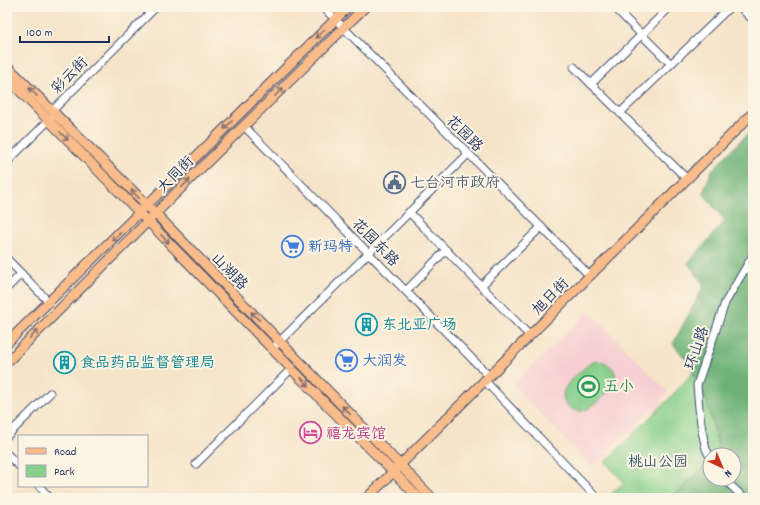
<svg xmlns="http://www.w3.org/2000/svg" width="760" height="505" font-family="Dekko,'LXGW WenKai TC',sans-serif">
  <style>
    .built { fill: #f7cfd2 }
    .green { fill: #87cf8b; stroke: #517f74 }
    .forest { fill: #6db277; stroke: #44706a }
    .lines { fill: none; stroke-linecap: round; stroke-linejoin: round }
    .minor-casing { stroke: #3c4a6e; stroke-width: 9 }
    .major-casing { stroke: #3c4a6e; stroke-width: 11 }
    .minor { stroke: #fff; stroke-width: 7 }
    .major { stroke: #f9bc8a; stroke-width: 9 }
    .oneway { stroke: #7f6e72 }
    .labels { text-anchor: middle; stroke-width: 4; stroke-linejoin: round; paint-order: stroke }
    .street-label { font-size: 15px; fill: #1b2f5e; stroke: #fcf5e5 }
    .service-label { font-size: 15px; fill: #4e5e75; stroke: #fcf5e5; text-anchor: start }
    .shop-label { font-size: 15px; fill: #366cbe; stroke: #fcf5e5; text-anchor: start }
    .culture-label { font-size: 15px; fill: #0d838f; stroke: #fcf5e5; text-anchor: start }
    .leisure-label { font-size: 15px; fill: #27864d; stroke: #fcf5e5; text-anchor: start }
    .hotel-label { font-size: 15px; fill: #b23c85; stroke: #fcf5e5; text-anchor: start }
    .park-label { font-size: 15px; fill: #365769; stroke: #fcf5e5 }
  </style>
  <rect width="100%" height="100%" fill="#fcf5e5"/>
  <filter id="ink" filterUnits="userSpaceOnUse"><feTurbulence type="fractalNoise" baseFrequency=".025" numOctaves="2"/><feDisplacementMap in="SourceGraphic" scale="8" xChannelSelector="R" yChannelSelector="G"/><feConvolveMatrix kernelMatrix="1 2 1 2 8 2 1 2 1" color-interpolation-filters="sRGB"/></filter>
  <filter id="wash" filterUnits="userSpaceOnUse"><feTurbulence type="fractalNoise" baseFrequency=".012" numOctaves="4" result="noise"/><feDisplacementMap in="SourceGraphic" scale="16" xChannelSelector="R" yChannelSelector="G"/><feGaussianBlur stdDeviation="0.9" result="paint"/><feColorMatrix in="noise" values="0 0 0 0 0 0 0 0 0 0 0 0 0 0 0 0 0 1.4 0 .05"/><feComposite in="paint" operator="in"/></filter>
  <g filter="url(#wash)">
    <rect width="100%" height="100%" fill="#f6e4c9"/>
    <g class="built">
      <path d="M589 311 668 392 660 400 663 404 656 410 653 407 634 426 637 429 630 435 627 432 608 452 610 455 603 461 601 459 592 467 513 385Z"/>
      <path d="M386 488 397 498H376Z"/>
    </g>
    <g class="green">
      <path d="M697 321 719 451 715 455H710V460L672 498H607L624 482 605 462 670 398 696 369Z"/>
      <path d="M595 361C609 360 622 373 612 387 607 394 589 411 581 411 575 411 570 409 567 405 557 392 569 382 578 374 583 369 588 364 595 361Z"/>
    </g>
    <path class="forest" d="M753 128V498H672L710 460V479H734V455H715L719 450 707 402 689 363 673 344 704 285 688 263 725 221 703 193 712 170Z"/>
  </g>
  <g filter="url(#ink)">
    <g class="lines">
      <defs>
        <g id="minor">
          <path d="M323 7 590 276"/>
          <path d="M614 7 671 64"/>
          <path d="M740 7 753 20"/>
          <path d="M574 67 687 179"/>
          <path d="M591 84 670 7"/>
          <path d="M52 111 156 7"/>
          <path d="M620 113 730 7"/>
          <path d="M244 126 489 376"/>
          <path d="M7 162 52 117"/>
          <path d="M409 212 530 336"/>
          <path d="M7 259 49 302"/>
          <path d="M481 286 541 227"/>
          <path d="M7 288 21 274"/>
          <path d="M406 291 446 250"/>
          <path d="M272 349 468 154"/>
          <path d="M485 381 594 495"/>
          <path d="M7 436 50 393"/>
          <path d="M7 454 19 466"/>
          <path d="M710 457 706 449 702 431 699 408 697 385 725 303 753 255"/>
          <path d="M196 464 292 368"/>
          <path d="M724 479 744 498"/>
          <path d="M39 486 50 498"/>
        </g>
        <g id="major">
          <path d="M7 66 156 214 432 498"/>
          <path d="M7 78 140 213 320 398 419 498"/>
          <path d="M7 343 348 7"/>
          <path d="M7 362 198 171 365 7"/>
          <path d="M367 498 753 113"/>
        </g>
      </defs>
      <use href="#minor" class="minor-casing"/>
      <use href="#major" class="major-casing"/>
      <use href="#minor" class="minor"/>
      <use href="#major" class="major"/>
    </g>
    <defs><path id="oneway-shaft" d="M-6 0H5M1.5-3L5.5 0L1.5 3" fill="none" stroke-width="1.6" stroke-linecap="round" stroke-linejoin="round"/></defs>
    <g class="oneway">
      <use href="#oneway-shaft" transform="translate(320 34) rotate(135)"/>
      <use href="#oneway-shaft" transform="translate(33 92) rotate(-135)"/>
      <use href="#oneway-shaft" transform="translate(279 92) rotate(-45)"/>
      <use href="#oneway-shaft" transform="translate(228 125) rotate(135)"/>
      <use href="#oneway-shaft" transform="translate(64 136) rotate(45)"/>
      <use href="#oneway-shaft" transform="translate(186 183) rotate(-46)"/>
      <use href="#oneway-shaft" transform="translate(135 194) rotate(-135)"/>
      <use href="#oneway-shaft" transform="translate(116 237) rotate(136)"/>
      <use href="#oneway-shaft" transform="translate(165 239) rotate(46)"/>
      <use href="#oneway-shaft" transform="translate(255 316) rotate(-134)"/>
      <use href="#oneway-shaft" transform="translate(34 334) rotate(-45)"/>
      <use href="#oneway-shaft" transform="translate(305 382) rotate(47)"/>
      <use href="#oneway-shaft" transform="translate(346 410) rotate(-134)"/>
    </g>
  </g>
  <defs>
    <symbol id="civic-ring" viewBox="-11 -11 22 22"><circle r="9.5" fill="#fcf5e5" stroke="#5c6f8a" stroke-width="1.5"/><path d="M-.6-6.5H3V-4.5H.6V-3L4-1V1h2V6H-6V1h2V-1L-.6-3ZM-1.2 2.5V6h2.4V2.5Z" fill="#5c6f8a"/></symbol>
    <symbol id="supermarket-ring" viewBox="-11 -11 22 22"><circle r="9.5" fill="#fcf5e5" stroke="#3f7fe0" stroke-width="1.5"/><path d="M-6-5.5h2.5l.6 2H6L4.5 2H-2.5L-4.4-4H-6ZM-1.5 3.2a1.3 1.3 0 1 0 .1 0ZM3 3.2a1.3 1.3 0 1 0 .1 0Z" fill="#3f7fe0"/></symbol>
    <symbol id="building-ring" viewBox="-11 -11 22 22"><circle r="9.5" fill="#fcf5e5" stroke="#0f9aa8" stroke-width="1.5"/><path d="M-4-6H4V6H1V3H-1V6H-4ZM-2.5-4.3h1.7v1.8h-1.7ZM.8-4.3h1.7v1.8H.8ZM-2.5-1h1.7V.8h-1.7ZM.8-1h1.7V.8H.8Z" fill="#0f9aa8"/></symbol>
    <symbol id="stadium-ring" viewBox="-11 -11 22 22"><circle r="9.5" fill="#fcf5e5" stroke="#2e9e5b" stroke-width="1.5"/><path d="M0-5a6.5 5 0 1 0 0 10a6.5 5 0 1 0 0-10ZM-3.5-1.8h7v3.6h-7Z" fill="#2e9e5b"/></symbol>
    <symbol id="hotel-ring" viewBox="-11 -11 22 22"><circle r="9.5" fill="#fcf5e5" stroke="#d1479c" stroke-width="1.5"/><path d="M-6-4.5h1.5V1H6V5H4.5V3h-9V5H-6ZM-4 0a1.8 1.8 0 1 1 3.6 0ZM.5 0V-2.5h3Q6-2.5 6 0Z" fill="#d1479c"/></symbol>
  </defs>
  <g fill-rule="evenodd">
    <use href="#civic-ring" x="382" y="170" width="25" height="25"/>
    <use href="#supermarket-ring" x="280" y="234" width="25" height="25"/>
    <use href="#building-ring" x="354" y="312" width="25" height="25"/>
    <use href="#supermarket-ring" x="334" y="348" width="25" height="25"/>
    <use href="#building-ring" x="52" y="350" width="25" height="25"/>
    <use href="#stadium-ring" x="576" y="374" width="25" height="25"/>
    <use href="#hotel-ring" x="298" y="420" width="25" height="25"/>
  </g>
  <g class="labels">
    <g class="street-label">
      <text transform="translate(69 75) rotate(-45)" y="5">彩云街</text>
      <text transform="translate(465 133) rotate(45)" y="5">花园路</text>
      <text transform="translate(175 174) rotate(-45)" y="5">大同街</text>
      <text transform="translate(376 242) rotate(46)" y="5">花园东路</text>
      <text transform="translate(230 271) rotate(46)" y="5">山湖路</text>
      <text transform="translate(550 296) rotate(-45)" y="5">旭日街</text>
      <text transform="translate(696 348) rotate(-71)" y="5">环山路</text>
    </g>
    <g class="service-label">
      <text x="410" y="187">七台河市政府</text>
    </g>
    <g class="shop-label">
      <text x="308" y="251">新玛特</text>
      <text x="362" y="365">大润发</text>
    </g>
    <g class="culture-label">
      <text x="382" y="329">东北亚广场</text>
      <text x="80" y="367">食品药品监督管理局</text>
    </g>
    <g class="leisure-label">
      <text x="604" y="391">五小</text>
    </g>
    <g class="hotel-label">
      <text x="326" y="438">禧龙宾馆</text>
    </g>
    <g class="park-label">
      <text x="658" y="466">桃山公园</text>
    </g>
  </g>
  <rect width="760" height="505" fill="none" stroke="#fcf5e5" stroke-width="24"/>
  <rect x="18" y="435" width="130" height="52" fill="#fcf5e5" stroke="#a2a6af"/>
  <rect x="26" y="448" width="20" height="6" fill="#f9bc8a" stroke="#a2a6af"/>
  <text x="54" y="455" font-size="12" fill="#1b2f5e">Road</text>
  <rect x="26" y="465" width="20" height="12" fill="#87cf8b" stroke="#a2a6af"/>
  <text x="54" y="475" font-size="12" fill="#1b2f5e">Park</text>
  <g transform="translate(722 467) rotate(136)"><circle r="19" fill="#fcf5e5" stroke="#a2a6af"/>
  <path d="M0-3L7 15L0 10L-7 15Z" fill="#c8321e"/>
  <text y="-6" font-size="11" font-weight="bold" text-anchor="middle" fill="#1b2f5e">N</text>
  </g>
  <path d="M20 36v6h89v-6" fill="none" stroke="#1b2f5e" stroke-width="2"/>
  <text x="26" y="36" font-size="12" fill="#1b2f5e" stroke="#fcf5e5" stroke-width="3" paint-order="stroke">100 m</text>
</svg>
